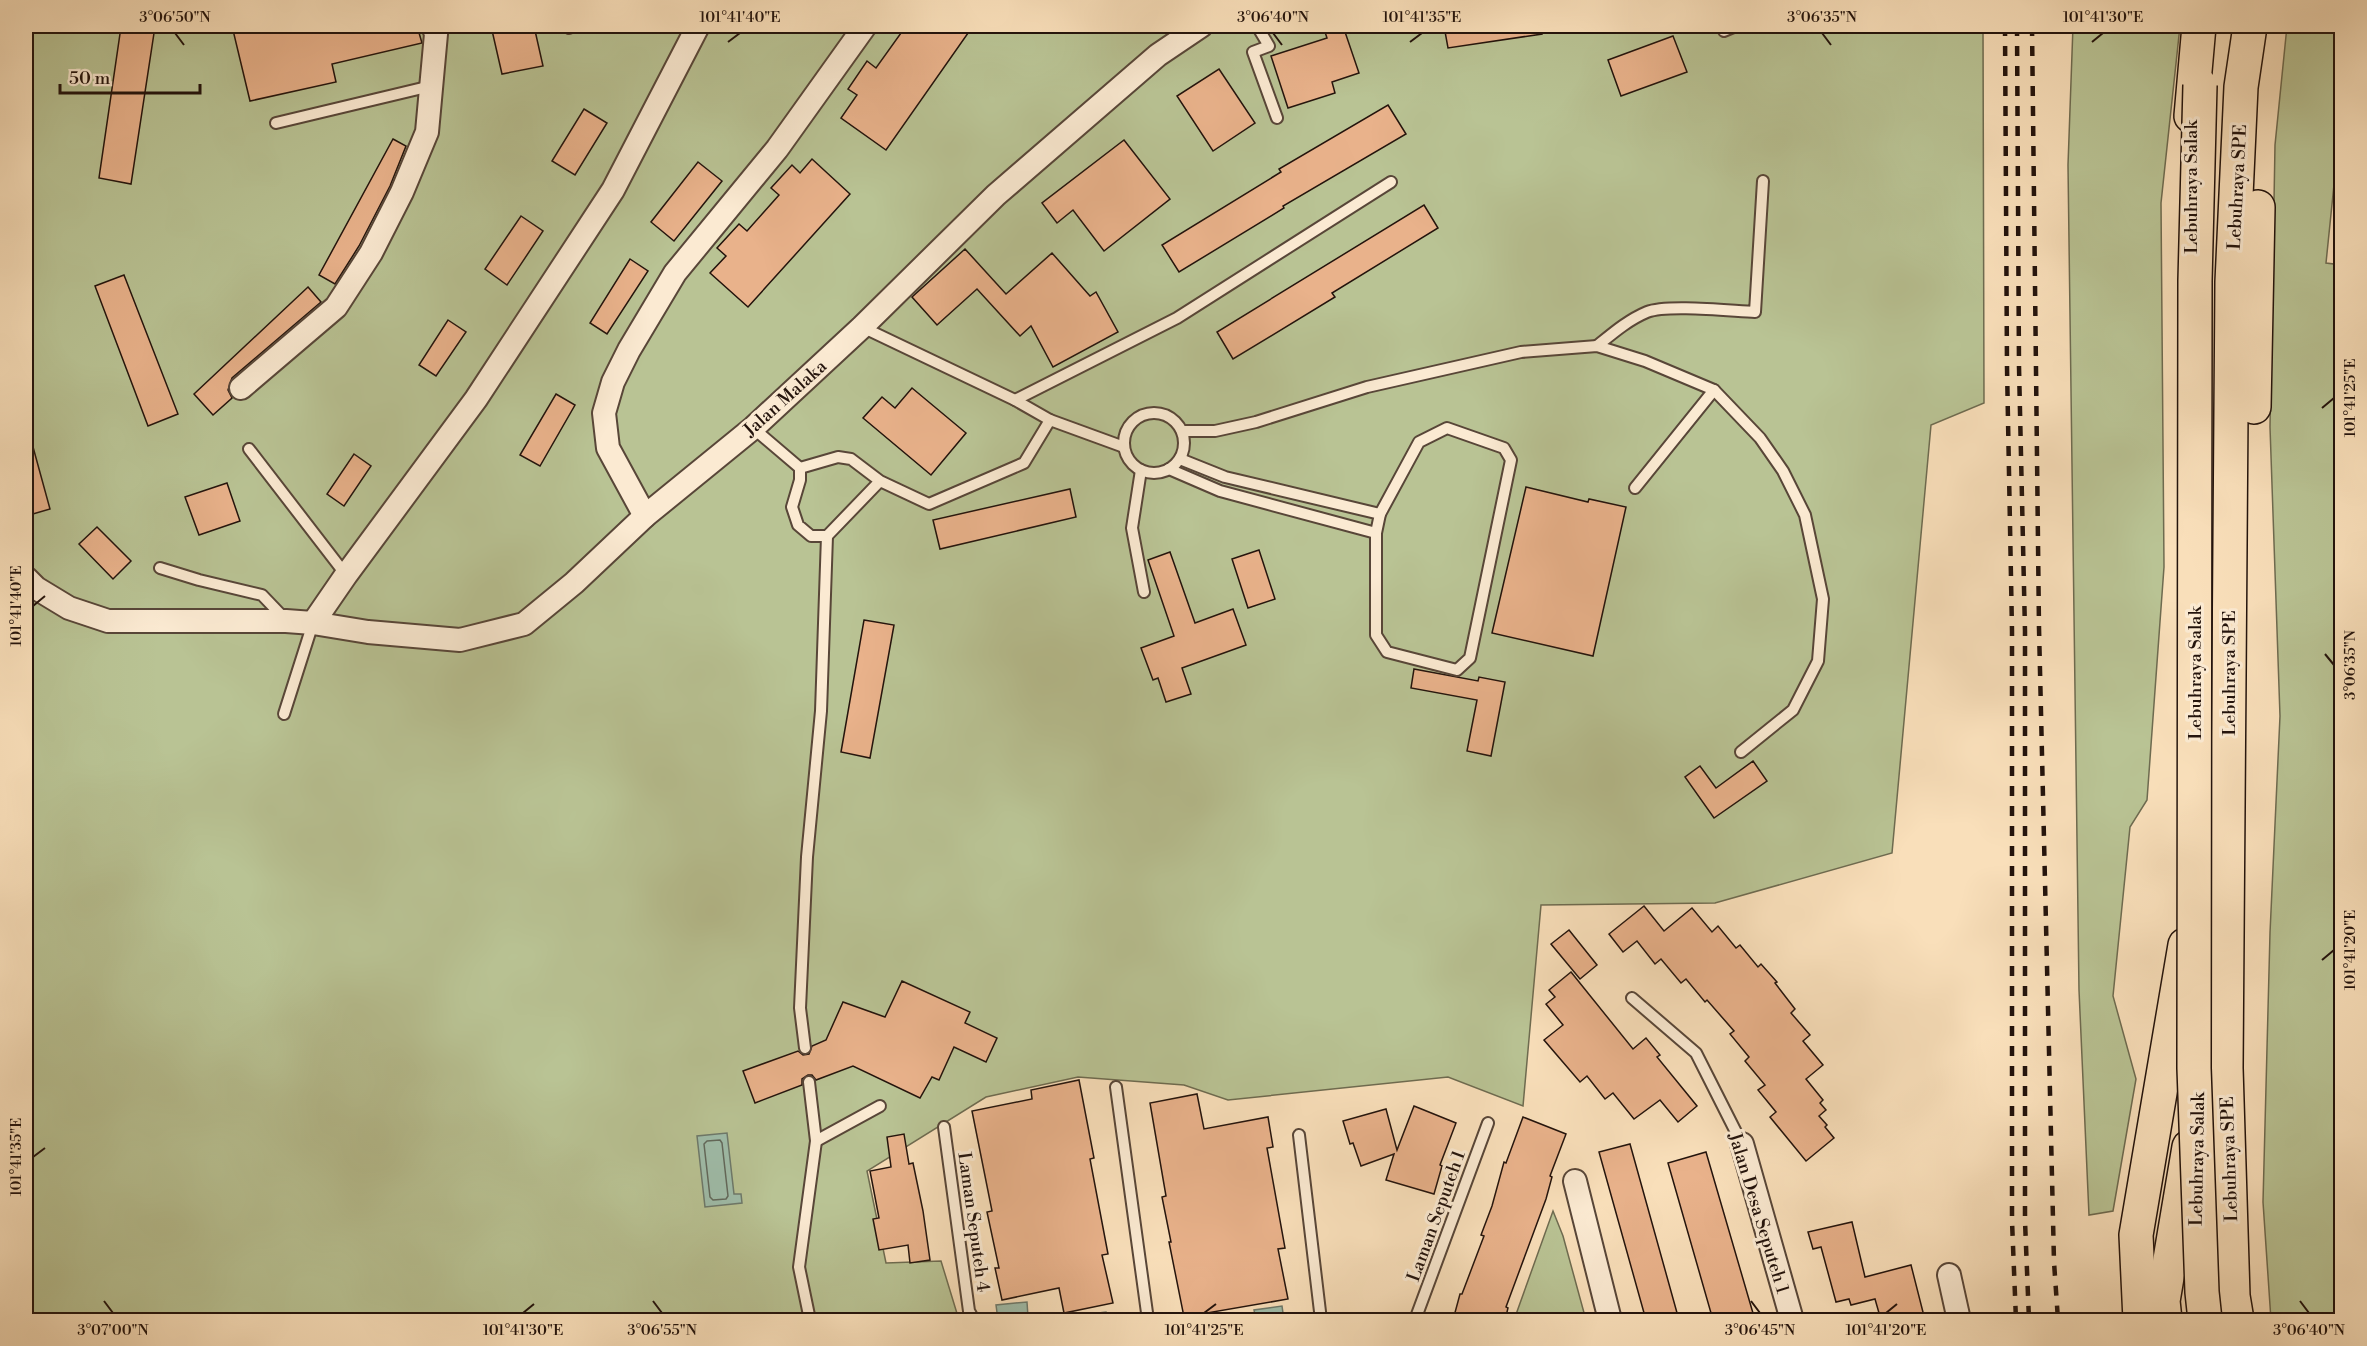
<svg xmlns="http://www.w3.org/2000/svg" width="2367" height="1346" font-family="'Libre Bodoni',serif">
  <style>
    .green { fill: #b9c394; stroke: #6e6b50; stroke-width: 1.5 }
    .water { fill: #9fbdaa; stroke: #6d796b; stroke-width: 1.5 }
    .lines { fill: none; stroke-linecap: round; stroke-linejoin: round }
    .shore { stroke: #61685b; stroke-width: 1.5 }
    .building { fill: #e9b28b; stroke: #23130c; stroke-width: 1.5 }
    .lane-casing { stroke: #584638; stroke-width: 14 }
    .street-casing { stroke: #584638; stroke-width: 26 }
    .highway-casing { stroke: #23130c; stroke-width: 36 }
    .lane { stroke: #fbead2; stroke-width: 10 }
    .street { stroke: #fbead2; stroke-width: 22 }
    .highway { stroke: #f9dfba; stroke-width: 33 }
    .rail { stroke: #23130c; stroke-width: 4.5; stroke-dasharray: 10 10; stroke-linecap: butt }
    .highway-bridge-casing { stroke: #23130c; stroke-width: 36; stroke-linecap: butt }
    .highway-bridge { stroke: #f9dfba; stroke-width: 33 }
    .ticks { fill: none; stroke: #23130c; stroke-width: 2 }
    .labels { text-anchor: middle; stroke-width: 6; stroke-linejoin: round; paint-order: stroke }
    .street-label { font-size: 18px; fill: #23130c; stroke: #fbead2 }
    .neatline { fill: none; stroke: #23130c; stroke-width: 2 }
    .ticks-label { font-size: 15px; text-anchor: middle; fill: #23130c }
  </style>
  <rect width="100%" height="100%" fill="#f9dfba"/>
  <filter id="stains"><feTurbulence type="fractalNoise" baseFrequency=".00333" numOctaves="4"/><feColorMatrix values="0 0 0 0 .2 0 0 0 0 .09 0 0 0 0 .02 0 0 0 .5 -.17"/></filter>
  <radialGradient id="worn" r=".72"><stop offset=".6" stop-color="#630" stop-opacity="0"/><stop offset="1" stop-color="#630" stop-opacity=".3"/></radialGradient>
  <g class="green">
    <path d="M26 26H1983L1984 403 1931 425 1892 853 1715 903 1541 905 1523 1106 1448 1077 1228 1100 1184 1085 1078 1077 986 1097 867 1171 886 1263 941 1261 959 1320H26Z"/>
    <path d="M2073 26H2180L2161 203 2164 567 2147 800 2130 827 2113 996 2136 1079 2113 1211 2089 1215 2079 990 2068 165Z"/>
    <path d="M2287 26H2340L2336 165 2326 263 2342 265 2341 1320H2271L2263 1202 2270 933 2280 716 2270 427 2275 145Z"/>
    <path d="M1553 1211 1563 1236 1586 1320H1514Z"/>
  </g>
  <g class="water">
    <path d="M727 1133 734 1194H741L742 1203 705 1207 697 1136Z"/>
    <path d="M1027 1302 1028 1317 998 1320 996 1305Z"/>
    <path d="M1282 1306 1284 1320H1256L1254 1310Z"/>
    <path d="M1106 1312 1107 1320H1073V1316Z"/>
  </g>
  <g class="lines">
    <path class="shore" d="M720 1140 722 1143 728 1196 726 1199 713 1200 710 1197 704 1144 707 1141Z"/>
  </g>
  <g class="building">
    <path d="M232 26H258V31L281 26H417L422 43 332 64 336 82 250 101Z"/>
    <path d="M491 26H534L543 66 502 74Z"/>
    <path d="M906 26H973L886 150 841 118 857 95 848 89 867 61 876 68Z"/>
    <path d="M1323 26H1343L1359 73 1332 82 1335 93 1288 108 1271 56 1327 38Z"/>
    <path d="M1444 26H1541L1542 34 1448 48Z"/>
    <path d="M121 27 154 33 131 184 99 178Z"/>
    <path d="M1673 36 1687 72 1621 96 1608 60Z"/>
    <path d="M1219 69 1255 123 1213 151 1177 96Z"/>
    <path d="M1388 105 1406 134 1283 206 1284 208 1179 272 1162 245 1281 172 1279 169Z"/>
    <path d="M584 109 607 123 575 175 552 161Z"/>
    <path d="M393 139 406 146 390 186 359 246 335 284 319 275Z"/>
    <path d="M1124 140 1170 199 1104 251 1073 210 1057 223 1042 203Z"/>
    <path d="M812 159 850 194 748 307 710 273 726 256 717 248 739 224 747 231 779 195 771 188 792 165 800 173Z"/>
    <path d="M698 162 722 181 674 241 651 222Z"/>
    <path d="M1424 205 1438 228 1332 293 1335 297 1233 359 1217 332Z"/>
    <path d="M521 216 543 231 507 285 485 269Z"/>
    <path d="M965 249 1006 294 1052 253 1090 296 1096 292 1118 332 1053 367 1031 326 1020 336 977 289 937 325 912 297Z"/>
    <path d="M630 259 648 271 607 334 590 323Z"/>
    <path d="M124 275 178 414 148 426 95 286Z"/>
    <path d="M308 287 321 302 232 378 228 390 232 398 213 415 194 394Z"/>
    <path d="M448 320 466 332 436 376 419 365Z"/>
    <path d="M912 388 966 433 931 475 863 418 882 397 895 408Z"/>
    <path d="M556 394 575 405 540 466 520 455Z"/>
    <path d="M30 436 50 509 26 516V437Z"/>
    <path d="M354 454 371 466 344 506 327 494Z"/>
    <path d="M227 483 240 521 199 535 185 497Z"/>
    <path d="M1526 487 1588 502 1589 499 1626 507 1593 656 1492 633Z"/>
    <path d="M1070 489 1076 517 940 549 933 520Z"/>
    <path d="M97 527 131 561 113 579 79 544Z"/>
    <path d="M1259 550 1275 599 1248 608 1232 559Z"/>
    <path d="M1170 552 1195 623 1233 609 1246 645 1182 668 1191 694 1166 702 1158 678 1153 680 1141 648 1174 636 1148 560Z"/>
    <path d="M864 620 894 625 870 758 841 752Z"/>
    <path d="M1414 669 1478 681 1479 677 1505 682 1491 756 1467 751 1477 700 1411 688Z"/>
    <path d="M1753 761 1767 781 1714 818 1685 777 1700 766 1716 788Z"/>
    <path d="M1644 906 1664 931 1692 908 1712 932 1718 926 1736 948 1740 945 1758 967 1761 964 1777 982 1775 983 1795 1009 1791 1013 1810 1035 1803 1041 1823 1065 1806 1079 1823 1100 1820 1103 1826 1110 1819 1116 1827 1125 1825 1127 1834 1138 1806 1161 1770 1117 1776 1112 1758 1090 1765 1085 1745 1061 1749 1057 1730 1034 1734 1031 1707 1000 1705 1002 1686 979 1681 983 1661 959 1655 964 1637 941 1623 952 1609 934Z"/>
    <path d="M1569 930 1597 965 1580 979 1551 944Z"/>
    <path d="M1571 972 1633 1049 1646 1038 1660 1055 1657 1057 1697 1106 1678 1122 1660 1100 1634 1119 1613 1093 1605 1099 1587 1076 1580 1082 1544 1040 1563 1025 1546 1004 1555 997 1549 990Z"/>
    <path d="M902 981 970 1012 965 1023 997 1038 986 1062 954 1047 939 1080 932 1077 920 1098 853 1066 816 1080 812 1075H808L802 1079V1085L755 1103 743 1071 798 1051 803 1055 809 1054 812 1046 826 1040 843 1002 885 1017Z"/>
    <path d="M1079 1080 1094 1158 1090 1159 1108 1254 1102 1255 1113 1303 1064 1313 1059 1288 1002 1300 995 1268H999L987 1212 992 1211 972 1111 1032 1099 1031 1090Z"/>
    <path d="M1197 1094 1204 1129 1268 1117 1273 1147 1267 1148 1285 1248 1278 1249 1288 1299 1184 1317 1169 1242H1171L1162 1197 1166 1196 1150 1103Z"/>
    <path d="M1414 1106 1456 1123 1440 1165 1442 1166 1434 1194 1386 1180 1394 1154 1361 1166 1353 1143 1350 1144 1343 1121 1386 1109 1397 1150Z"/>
    <path d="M1523 1117 1566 1134 1550 1176 1552 1177 1546 1199 1506 1307 1508 1308 1505 1320H1453L1460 1294H1462L1484 1236 1481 1235 1492 1206 1504 1162 1506 1163Z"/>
    <path d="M904 1134 909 1164 913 1163 923 1211 930 1260 910 1263 908 1245 879 1250 873 1219 879 1218 870 1171 891 1167 887 1137Z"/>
    <path d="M1630 1144 1679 1320H1646L1599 1152Z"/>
    <path d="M1706 1152 1755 1320H1713L1668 1163Z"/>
    <path d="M1852 1222 1865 1277 1911 1265 1925 1320H1881L1875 1299 1851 1305 1849 1299 1836 1302 1821 1247 1813 1249 1808 1232Z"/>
  </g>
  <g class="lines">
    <defs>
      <g id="lane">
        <path d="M568 26 569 28"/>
        <path d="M1257 26 1269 46 1253 52 1277 118"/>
        <path d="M1724 31 1736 26"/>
        <path d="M276 123 431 86"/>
        <path d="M862 327 1015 400 1050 420 1124 447"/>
        <path d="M1597 346C1613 333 1628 320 1647 312 1667 304 1731 311 1755 312L1763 181"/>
        <path d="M1015 400 1177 318 1391 182"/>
        <circle cx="1154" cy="443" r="30"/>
        <path d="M753 428 800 468"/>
        <path d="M1447 428 1504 448 1511 460 1470 658 1457 670 1387 652 1376 635V533L1380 514 1419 442Z"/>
        <path d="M1182 431H1215L1256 422 1367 387 1521 352 1597 346 1645 361 1714 390 1760 438 1783 471 1805 515 1823 599 1818 661 1793 710 1741 752"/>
        <path d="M249 449 346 575"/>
        <path d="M1180 459 1225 477 1380 514"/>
        <path d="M1169 469 1220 491 1376 533"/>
        <path d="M1141 470 1132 528 1144 592"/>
        <path d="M880 481 827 536H811L798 525 792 507 800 480V468L838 457 851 459 880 481 929 504 1024 463 1050 420"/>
        <path d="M1635 488 1714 390"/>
        <path d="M160 568 199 580 262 595 284 618"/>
        <path d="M284 714 313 623"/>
        <path d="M1632 998 1696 1053 1742 1144"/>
        <path d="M805 1048 800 1008 807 857 821 711 827 536"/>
        <path d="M809 1082 816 1141 799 1267 810 1320"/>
        <path d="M1116 1087 1148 1320"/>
        <path d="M944 1127 969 1311 974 1320"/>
        <path d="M1299 1135 1321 1320"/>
        <path d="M816 1141 880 1106"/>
        <path d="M1415 1320 1488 1123"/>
      </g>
      <g id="street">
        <path d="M241 388 336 307 371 253 402 192 427 132 436 34 433 26"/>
        <path d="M645 516 608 448 604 413 613 382 629 350 675 273 777 149 865 26"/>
        <path d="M26 578 36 588 69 608 108 621H286L313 623 368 632 460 640 524 624 574 583 645 516 753 428 862 327 996 195 1158 55 1201 26"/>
        <path d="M313 623 346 575 476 399 613 190 698 26"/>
        <path d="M1742 1144 1792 1320"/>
        <path d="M1575 1181 1610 1320"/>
        <path d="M1949 1275 1959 1320"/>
      </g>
      <g id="highway">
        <path d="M2191 116 2199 26"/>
        <path d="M2254 407 2258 207"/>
        <path d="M2140 1320 2136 1235 2185 945"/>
        <path d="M2165 1320 2163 1301 2189 1147"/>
        <path d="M2237 1320 2233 1296 2226 1068 2232 282 2241 87 2250 26"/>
      </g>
    </defs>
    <use href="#lane" class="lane-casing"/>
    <use href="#street" class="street-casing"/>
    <use href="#highway" class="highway-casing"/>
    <use href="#lane" class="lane"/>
    <use href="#street" class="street"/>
    <use href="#highway" class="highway"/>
    <g class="rail">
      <path d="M2005 26 2007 367 2012 631V1221L2016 1320"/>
      <path d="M2017 26 2019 367 2025 631V1221L2029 1320"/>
      <path d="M2032 26 2039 628 2054 1262 2058 1320"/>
    </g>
    <defs>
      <path id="highway-bridge" d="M2200 85 2195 281 2194 1068 2202 1292 2205 1320"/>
    </defs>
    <use href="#highway-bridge" class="highway-bridge-casing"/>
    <use href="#highway-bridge" class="highway-bridge"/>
  </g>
  <path class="ticks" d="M175 33 184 45M1273 33 1282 45M1822 33 1831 45M728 42 740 33M1410 42 1422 33M2092 42 2103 33M2322 408 2334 398M33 606 45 596M2325 654 2334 665M2322 960 2334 950M33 1157 45 1148M104 1301 113 1313M653 1301 662 1313M1751 1301 1760 1313M2300 1301 2309 1313M523 1313 534 1304M1204 1313 1216 1304M1886 1313 1897 1304"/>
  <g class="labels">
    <g class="street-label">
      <text transform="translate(2191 187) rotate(-90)" y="6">Lebuhraya Salak</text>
      <text transform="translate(2237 187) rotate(-87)" y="6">Lebuhraya SPE</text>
      <text transform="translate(785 398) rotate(-42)" y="6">Jalan Malaka</text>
      <text transform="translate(2195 673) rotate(-90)" y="6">Lebuhraya Salak</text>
      <text transform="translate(2229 673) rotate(-90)" y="6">Lebuhraya SPE</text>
      <text transform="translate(2197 1159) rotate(-89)" y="6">Lebuhraya Salak</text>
      <text transform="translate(2229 1159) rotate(-92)" y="6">Lebuhraya SPE</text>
      <text transform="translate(1759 1213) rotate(73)" y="6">Jalan Desa Seputeh 1</text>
      <text transform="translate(1436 1216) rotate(-70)" y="6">Laman Seputeh 1</text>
      <text transform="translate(974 1222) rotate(82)" y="6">Laman Seputeh 4</text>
    </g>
  </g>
  <rect width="2367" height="1346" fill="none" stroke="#f9dfba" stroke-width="66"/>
  <path d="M60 84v9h140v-9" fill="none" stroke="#23130c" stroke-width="3"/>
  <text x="69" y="84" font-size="18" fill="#23130c" stroke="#fbead2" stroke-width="4.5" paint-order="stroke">50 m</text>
  <rect x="33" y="33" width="2301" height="1280" class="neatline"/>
  <g class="ticks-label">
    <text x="175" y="22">3°06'50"N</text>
    <text x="740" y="22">101°41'40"E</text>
    <text x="1273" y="22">3°06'40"N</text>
    <text x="1422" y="22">101°41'35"E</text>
    <text x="1822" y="22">3°06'35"N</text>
    <text x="2103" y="22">101°41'30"E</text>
    <text transform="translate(2350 398) rotate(-90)" y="5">101°41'25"E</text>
    <text transform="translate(16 606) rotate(-90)" y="5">101°41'40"E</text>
    <text transform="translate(2350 665) rotate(-90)" y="5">3°06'35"N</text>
    <text transform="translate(2350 950) rotate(-90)" y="5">101°41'20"E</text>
    <text transform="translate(16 1157) rotate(-90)" y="5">101°41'35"E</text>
    <text x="113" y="1335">3°07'00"N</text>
    <text x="523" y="1335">101°41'30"E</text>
    <text x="662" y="1335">3°06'55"N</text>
    <text x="1204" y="1335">101°41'25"E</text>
    <text x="1760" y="1335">3°06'45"N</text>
    <text x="1886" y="1335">101°41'20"E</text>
    <text x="2309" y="1335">3°06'40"N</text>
  </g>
  <rect width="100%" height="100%" filter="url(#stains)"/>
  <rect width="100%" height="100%" fill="url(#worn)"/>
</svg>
